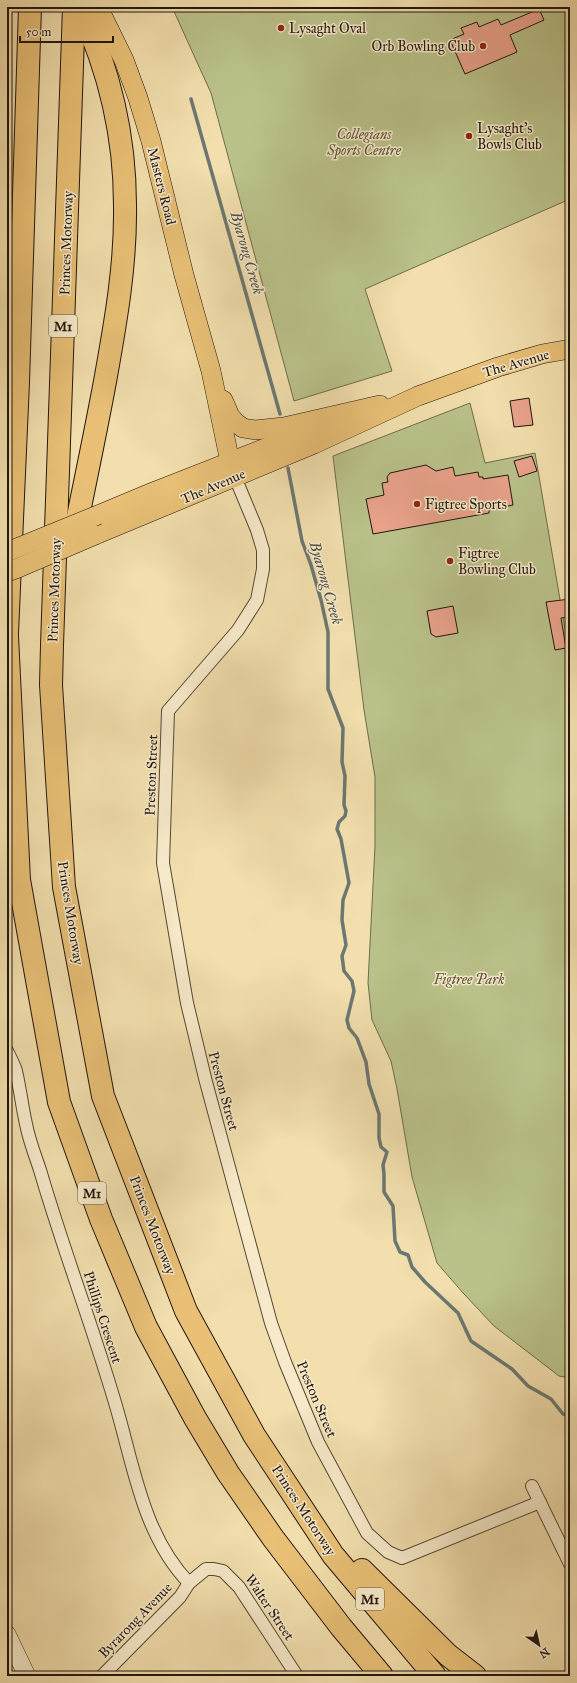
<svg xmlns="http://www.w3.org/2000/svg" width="577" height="1683" font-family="'IM FELL Great Primer',serif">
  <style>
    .green { fill: #bac28a; stroke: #6c6c4c }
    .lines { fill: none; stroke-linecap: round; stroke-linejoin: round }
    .stream { stroke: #6b7872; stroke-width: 3.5 }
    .building { fill: #eaa38c; stroke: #1f160f }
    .street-casing { stroke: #544836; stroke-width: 14 }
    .secondary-casing { stroke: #1f160f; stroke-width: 18 }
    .primary-casing { stroke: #1f160f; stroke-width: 20 }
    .highway-casing { stroke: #1f160f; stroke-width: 24 }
    .street { stroke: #f7eaca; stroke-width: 12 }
    .secondary { stroke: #f7eaca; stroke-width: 17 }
    .primary { stroke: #e9c076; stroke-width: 19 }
    .highway { stroke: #e9c076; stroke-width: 22 }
    .primary-bridge-casing { stroke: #1f160f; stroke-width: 20; stroke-linecap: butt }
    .primary-bridge { stroke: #e9c076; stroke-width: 19 }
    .poi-dot { fill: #8f2418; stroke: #f7eaca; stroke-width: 1.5 }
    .labels { text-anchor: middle; stroke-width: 3; stroke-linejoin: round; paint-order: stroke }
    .shield { fill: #f7eaca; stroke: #605647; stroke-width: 1 }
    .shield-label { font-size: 13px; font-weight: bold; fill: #1f160f }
    .poi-label { font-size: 14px; fill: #1f160f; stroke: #f7eaca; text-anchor: start }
    .park-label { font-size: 14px; font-style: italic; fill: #55523a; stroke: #f7eaca }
    .street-label { font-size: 14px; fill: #1f160f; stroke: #f7eaca }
    .water-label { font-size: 15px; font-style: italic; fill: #4b4f49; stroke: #f7eaca }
  </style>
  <rect width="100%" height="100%" fill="#f2dfad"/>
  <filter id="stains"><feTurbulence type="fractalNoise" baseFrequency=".005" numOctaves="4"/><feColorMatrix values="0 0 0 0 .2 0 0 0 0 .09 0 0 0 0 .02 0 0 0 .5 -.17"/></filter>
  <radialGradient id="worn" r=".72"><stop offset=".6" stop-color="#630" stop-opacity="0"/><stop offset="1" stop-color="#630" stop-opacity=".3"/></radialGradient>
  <g class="green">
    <path d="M172 7H570V199L365 289 392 371 294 401 211 93Z"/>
    <path d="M470 403 485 463 535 453 570 658V1378L559 1376 494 1326 464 1294 437 1263 412 1177 397 1089 391 1061 372 1020 368 983 375 846V777L364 710 333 456Z"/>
  </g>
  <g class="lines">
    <g class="stream">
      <path d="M191 99 280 414"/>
      <path d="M288 468 302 541 311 565 321 600 328 632V689L343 728 342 762 345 776 344 805 346 811 345 816 339 822 337 829 341 839 349 883 343 900 342 920 346 945 342 956 344 971 352 981 354 991 347 1020 349 1028 357 1038 366 1062 369 1084 379 1114V1138L381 1147 387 1152 383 1165 384 1174V1192L393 1206 395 1241 400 1252 408 1255 412 1267 425 1282 458 1313 471 1341 512 1369 528 1386 551 1399 563 1414 570 1416"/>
    </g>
  </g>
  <g class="building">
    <path d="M539 9 544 20 510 35 517 52 465 74 450 40 464 34 461 28 477 22 479 27 498 19 501 25Z"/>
    <path d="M529 398 533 425 514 427 510 401Z"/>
    <path d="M532 456 537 471 519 477 514 461Z"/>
    <path d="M426 465 436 471 453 467 455 476 478 472 479 477H483V479L508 475 513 505 489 510V513L373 534 366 499 384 495 382 483 388 482 387 477 390 473Z"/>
    <path d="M570 599V617L561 618 566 648 555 650 546 602Z"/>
    <path d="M453 606 458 633 436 637 431 634 427 611Z"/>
  </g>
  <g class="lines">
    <defs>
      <g id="street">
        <path d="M235 477 257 530 263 550V569L257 600 238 630 168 711 163 863 187 1003 206 1082 271 1323 285 1362 318 1442 367 1533 388 1552 402 1558 540 1502"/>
        <path d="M7 1051C10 1057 14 1064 16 1071 20 1088 22 1106 26 1124 29 1140 35 1155 40 1170 63 1249 93 1327 116 1406 134 1467 143 1535 189 1583"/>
        <path d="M532 1486 570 1564"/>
        <path d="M102 1676 180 1597 189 1583 206 1569H214L223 1571 239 1587 297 1676"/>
      </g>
      <path id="secondary" d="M7 1634 27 1676"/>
      <g id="primary">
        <path d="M98 7 124 60 138 98 151 141 184 275 211 371 230 462 235 477"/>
        <path d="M223 400 230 416 236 423 243 428 255 430 284 427 380 405"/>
        <path d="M98 515 153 492 332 422"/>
        <path d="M95 535 314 444 418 396 498 367 542 354 570 349"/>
      </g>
      <g id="highway">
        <path d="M74 7 52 645 51 685 64 887 103 1096 186 1311 254 1435 333 1555 435 1676"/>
        <path d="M73 542C84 486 96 431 106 376 116 320 126 263 125 205 125 137 109 69 80 7"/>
        <path d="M7 633 18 382 30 7"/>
        <path d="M7 636 19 880 59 1102 101 1219 146 1327 195 1418 228 1473 273 1538 341 1627 382 1676"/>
        <path d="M362 1570 448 1655 475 1676"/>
      </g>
    </defs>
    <use href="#street" class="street-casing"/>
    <use href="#secondary" class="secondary-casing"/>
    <use href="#primary" class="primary-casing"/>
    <use href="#highway" class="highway-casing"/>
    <use href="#street" class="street"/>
    <use href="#secondary" class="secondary"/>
    <use href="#primary" class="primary"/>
    <use href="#highway" class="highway"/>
    <defs>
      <g id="primary-bridge">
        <path d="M7 552 98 515"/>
        <path d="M7 572 18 568 95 535"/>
      </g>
    </defs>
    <use href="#primary-bridge" class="primary-bridge-casing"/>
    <use href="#primary-bridge" class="primary-bridge"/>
  </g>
  <g class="poi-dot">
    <circle cx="281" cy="28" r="4"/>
    <circle cx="483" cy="46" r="4"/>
    <circle cx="469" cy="136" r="4"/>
    <circle cx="417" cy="504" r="4"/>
    <circle cx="450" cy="561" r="4"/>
  </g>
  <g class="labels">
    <g class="shield">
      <rect x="49" y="315" width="28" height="22" rx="3"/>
      <rect x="78" y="1182" width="28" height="22" rx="3"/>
      <rect x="356" y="1588" width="28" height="22" rx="3"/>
    </g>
    <g class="shield-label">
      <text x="63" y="331">M1</text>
      <text x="92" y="1198">M1</text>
      <text x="370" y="1604">M1</text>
    </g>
    <g class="poi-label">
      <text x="289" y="33">Lysaght Oval</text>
      <text x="475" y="51" text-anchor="end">Orb Bowling Club</text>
      <text x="477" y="133">Lysaght's<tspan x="477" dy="16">Bowls Club</tspan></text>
      <text x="425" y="509">Figtree Sports</text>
      <text x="458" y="558">Figtree<tspan x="458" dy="16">Bowling Club</tspan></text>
    </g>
    <g class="park-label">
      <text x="364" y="139">Collegians<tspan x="364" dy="16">Sports Centre</tspan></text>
      <text x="469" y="984">Figtree Park</text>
    </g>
    <g class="street-label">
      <text transform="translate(162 186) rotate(76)" y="5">Masters Road</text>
      <text transform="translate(66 243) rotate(-88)" y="5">Princes Motorway</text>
      <text transform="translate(516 363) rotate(-16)" y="5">The Avenue</text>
      <text transform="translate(213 486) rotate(-23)" y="5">The Avenue</text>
      <text transform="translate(54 590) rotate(-88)" y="5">Princes Motorway</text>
      <text transform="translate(151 775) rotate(-88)" y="5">Preston Street</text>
      <text transform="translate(71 913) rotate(81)" y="5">Princes Motorway</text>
      <text transform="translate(224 1091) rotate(75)" y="5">Preston Street</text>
      <text transform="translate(153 1225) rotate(69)" y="5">Princes Motorway</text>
      <text transform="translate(103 1317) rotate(72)" y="5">Phillips Crescent</text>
      <text transform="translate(317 1399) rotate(67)" y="5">Preston Street</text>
      <text transform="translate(304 1510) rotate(57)" y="5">Princes Motorway</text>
      <text transform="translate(270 1607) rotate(56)" y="5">Walter Street</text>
      <text transform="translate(135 1620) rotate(-46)" y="5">Byrarong Avenue</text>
    </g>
    <g class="water-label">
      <text transform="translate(247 253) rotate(74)" y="5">Byarong Creek</text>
      <text transform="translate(326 583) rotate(74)" y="5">Byarong Creek</text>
    </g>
  </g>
  <rect width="577" height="1683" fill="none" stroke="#f2dfad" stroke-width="24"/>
  <rect x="8" y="8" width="561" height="1667" fill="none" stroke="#1f160f" stroke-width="2"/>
  <rect x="12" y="12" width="553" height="1659" fill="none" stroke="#1f160f"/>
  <g transform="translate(539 1645) rotate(146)" stroke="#f7eaca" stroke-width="3" paint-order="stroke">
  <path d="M0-3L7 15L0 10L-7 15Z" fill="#1f160f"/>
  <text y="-6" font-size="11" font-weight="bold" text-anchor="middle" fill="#1f160f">N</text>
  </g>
  <path d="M20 36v6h93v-6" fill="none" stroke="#1f160f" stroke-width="2"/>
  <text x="26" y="36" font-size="12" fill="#1f160f" stroke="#f7eaca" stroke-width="3" paint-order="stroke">50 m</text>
  <rect width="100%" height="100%" filter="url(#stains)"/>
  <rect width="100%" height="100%" fill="url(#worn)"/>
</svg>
